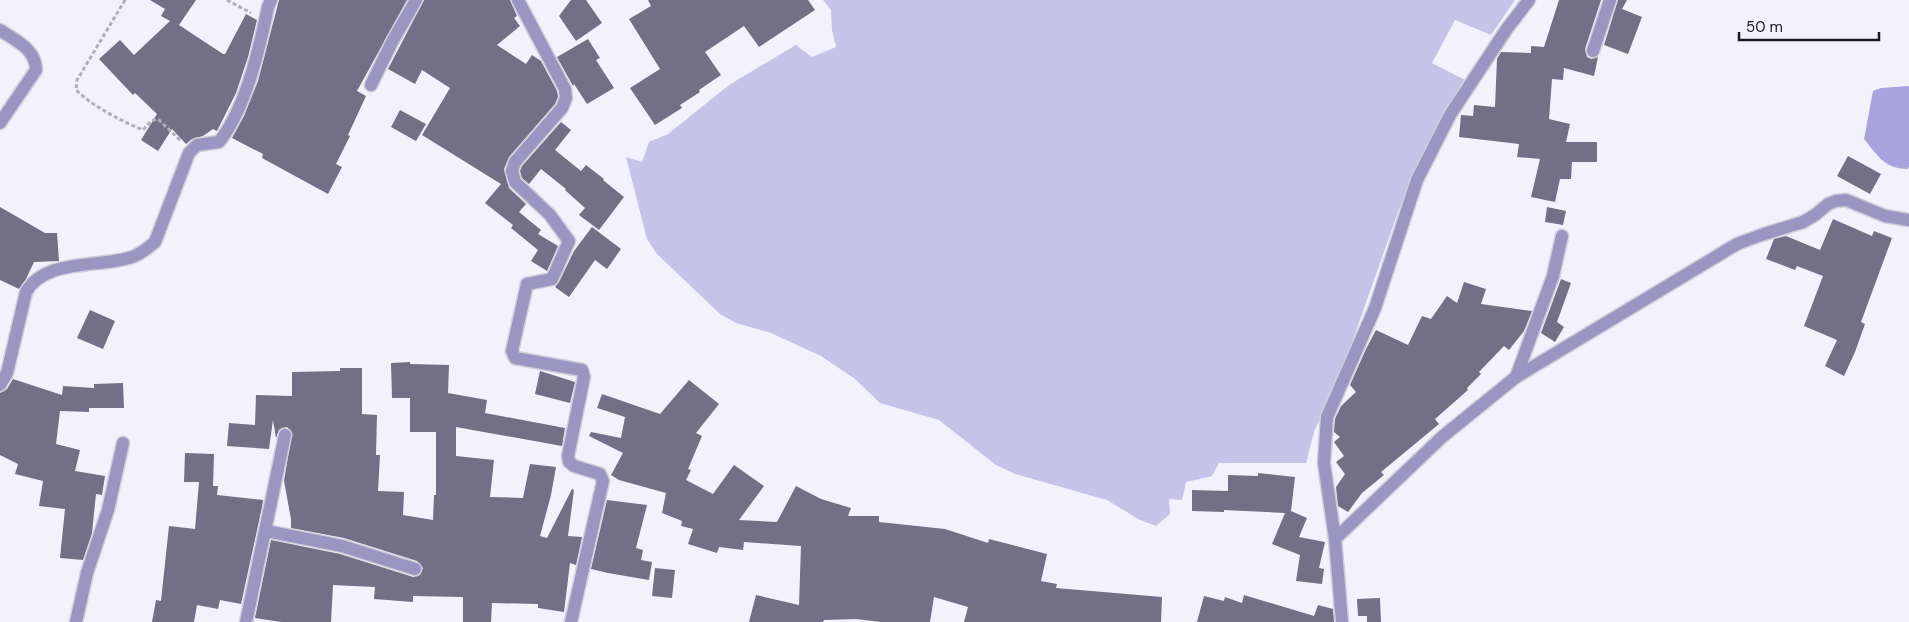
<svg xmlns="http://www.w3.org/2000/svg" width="1909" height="622" font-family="'DM Sans',sans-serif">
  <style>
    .green { fill: #c6c3e9 }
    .water { fill: #a9a3dd }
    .building { fill: #726f86 }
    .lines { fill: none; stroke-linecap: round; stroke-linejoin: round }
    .minor-casing { stroke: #d0cfd9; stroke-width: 15 }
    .path { stroke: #b0afb9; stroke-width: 3; stroke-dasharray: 4 2.5; stroke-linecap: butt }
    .minor { stroke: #9a95c1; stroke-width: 12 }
  </style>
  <rect width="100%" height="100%" fill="#f2f1fc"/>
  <path class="green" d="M823 0H1515L1491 35 1455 20 1432 63 1467 81 1399 209 1342 371 1314 432 1306 463H1219L1212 476 1186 482 1182 500 1169 499 1170 514 1156 526 1140 520 1107 500 1015 474 996 465 939 420 880 403 855 379 821 356 771 333 736 323 720 314 657 254 647 239 626 157 642 162 649 142 668 134 729 85 796 45 812 57 836 47 832 30 831 10Z"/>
  <path class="water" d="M1909 86V167L1907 169C1885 169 1876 154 1864 139L1873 91 1881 88Z"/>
  <g class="building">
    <path d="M150 0H196L179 25 223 54H225L246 14 257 20 248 57 236 93 217 131 213 129 203 136 192 139 186 144 172 129 158 151 141 140 157 114 135 93 133 95 99 59 120 40 134 55 170 21 161 16 165 9Z"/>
    <path d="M279 0H407L357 91 366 96 348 135 350 136 336 164 342 167 328 194 262 158 263 154 232 138 244 116 258 81Z"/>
    <path d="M424 0H510L517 16 514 18 520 26 497 45 526 64 532 55 541 61 557 91 558 97 555 104 509 157 504 169 509 188 526 204 519 212 541 230 538 234 558 246 547 271 531 261 538 250 511 228 513 225 485 203 501 184 422 135 450 88 422 70 415 84 388 69Z"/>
    <path d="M571 0H586L602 23 576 41 559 16Z"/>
    <path d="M648 0H808L815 10 759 47 744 26 705 52 721 75 699 90 700 92 680 105 682 108 655 125 630 88 660 69 629 19 651 6Z"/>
    <path d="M1559 0H1601L1585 49 1587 57 1591 59 1598 57 1594 76 1564 68 1563 80 1552 79 1549 119 1570 124 1566 142H1597V162H1572L1571 179H1560L1555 202 1531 197 1540 159 1517 157 1519 144 1459 137 1461 115 1473 116 1474 105 1495 107 1497 59 1501 52 1531 53V46L1544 47Z"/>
    <path d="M1618 0H1627L1622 9 1642 17 1628 54 1604 45Z"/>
    <path d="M588 39 600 58 596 60 614 88 587 104 574 84 573 86 557 57Z"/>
    <path d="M400 110 426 124 416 141 391 127Z"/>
    <path d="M561 122 571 130 555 150 581 171 586 165 604 179 603 180 624 197 599 230 579 215 585 208 565 190 566 189 541 169 529 184 522 178 520 171 522 166Z"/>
    <path d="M1848 156 1881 174 1870 194 1837 176Z"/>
    <path d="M0 207 45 233H57L59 261 34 262 26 279 19 289 0 280Z"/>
    <path d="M1547 207 1566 211 1563 225 1545 222Z"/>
    <path d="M1833 219 1872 236 1874 231 1892 238 1861 322 1865 324 1855 352 1844 376 1825 366 1837 340 1804 326 1823 276 1797 266 1795 270 1766 259 1774 239 1786 236 1820 250Z"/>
    <path d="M592 227 621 249 607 269 595 260 569 297 555 287 559 282 574 251Z"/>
    <path d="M1561 279 1571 283 1557 322 1564 327 1555 342 1541 333Z"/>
    <path d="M1464 282 1486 289 1481 304 1532 311 1524 331 1509 350 1504 346 1479 372 1481 374 1467 388 1468 390 1435 419 1439 424 1381 472 1384 475 1362 493 1348 512 1338 506 1336 487 1345 474 1336 462 1344 456 1334 442 1340 437 1334 432 1335 419 1341 406 1356 392 1350 385 1366 349 1376 330 1408 345 1422 316 1431 319 1447 296 1457 303Z"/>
    <path d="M90 310 115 321 103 349 77 338Z"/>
    <path d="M410 362V364L449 365 448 393 487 400 485 413 565 428 562 446 456 427V456L494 460 490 497 523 498 530 464 556 467 551 495 540 536 547 538 572 489 574 490 568 536 582 537 576 565 570 563 564 612 538 608V604L492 603 491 622H463V597L413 596V602L374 599 375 587 333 585 331 622H281L255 618 271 540 340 554 413 577 420 575 423 568 417 561 344 538 291 528V519L284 481 292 432 287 427 282 428 279 430 276 438 273 420 269 449 227 446 229 423 255 425 256 395 292 396V372L340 371V368H362V414L377 415 376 455H380L378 491 404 492 403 515 433 520 434 495H436V432H410V398H392L391 363Z"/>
    <path d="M540 371 575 382 570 403 535 394Z"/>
    <path d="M13 379 62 395 63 386 94 388V384L123 383 124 408H89V412L60 411 56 444 80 450 75 471 105 476 102 495 96 494 92 533 83 560 60 558 65 509 39 506 43 481 15 474 18 464 0 455V393L7 389Z"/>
    <path d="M689 380 719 404 696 433 702 436 688 469 691 470 686 480 713 494 734 465 764 486 739 520 777 522 796 486 821 499 851 508 848 516H879V522L945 529 988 543 989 539 1047 554 1041 581 1057 584 1056 588 1162 597 1161 622H964L968 607 934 597 930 622H881L856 619 824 620 823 622H749L756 595 799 605 801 546 744 542 743 550 719 547 717 553 688 544 693 529 681 526 682 521 662 513 666 493 619 480 611 475 623 453 589 436 591 432 621 438 625 417 597 408 602 394 660 414Z"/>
    <path d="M185 453 214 454 213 486H218L217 495 263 500 262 507 241 604 220 600 218 609 197 605 194 622H152L156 600 161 601 169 526 195 529 199 482H184Z"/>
    <path d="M1258 473 1295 477 1291 511 1307 518 1299 537 1325 542 1319 568 1324 569 1322 584 1296 581 1300 555 1272 544 1285 513 1224 510V512L1192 511V490L1228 491V475L1258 476Z"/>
    <path d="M607 500 647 505 636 548 643 550 641 560 652 562 649 580 608 573 591 569Z"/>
    <path d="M655 568 675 570 672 598 652 596Z"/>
    <path d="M1244 595 1314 616 1318 605 1333 609 1334 622H1197L1204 596 1224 601 1225 597 1242 603Z"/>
    <path d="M1380 598 1381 622H1367V616H1358L1357 599Z"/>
  </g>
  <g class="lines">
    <defs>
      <g id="minor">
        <path d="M518 0 565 89 566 98 562 108 515 162 512 171 515 182 550 215 569 241 552 279 527 284 512 351 515 358 582 370 584 377 568 456 569 462 574 466 600 474 603 481 571 622"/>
        <path d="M0 30C16 41 36 49 36 70L0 123"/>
        <path d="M1593 51 1610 0"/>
        <path d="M371 85 392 42 416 0"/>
        <path d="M1516 377 1553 276 1562 236"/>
        <path d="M0 385 7 373 26 292C45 258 100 268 132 257 141 254 148 248 155 242L189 153 197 145 219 142C246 108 259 50 268 7L271 0"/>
        <path d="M266 531 342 546 415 569"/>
        <path d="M1335 539 1442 437 1516 377 1737 244 1761 235 1803 222 1815 215 1828 204 1836 201 1846 200 1885 216 1909 220"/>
        <path d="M76 622 87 573 108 510 123 443"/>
        <path d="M246 622 285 435"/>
        <path d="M1342 622 1335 539 1324 463 1327 417 1375 308 1417 180 1450 115 1506 30 1529 0"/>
      </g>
    </defs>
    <use href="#minor" class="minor-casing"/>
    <g class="path">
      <path d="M125 0 77 80 76 90C95 108 120 120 143 130L151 121 158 119 180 140"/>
      <path d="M227 0 251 13"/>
    </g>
    <use href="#minor" class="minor"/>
  </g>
  <path d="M1739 32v8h140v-8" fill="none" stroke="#1b1a23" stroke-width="2.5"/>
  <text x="1746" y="32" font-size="15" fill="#1b1a23" stroke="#f2f1fc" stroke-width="4" paint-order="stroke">50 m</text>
</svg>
